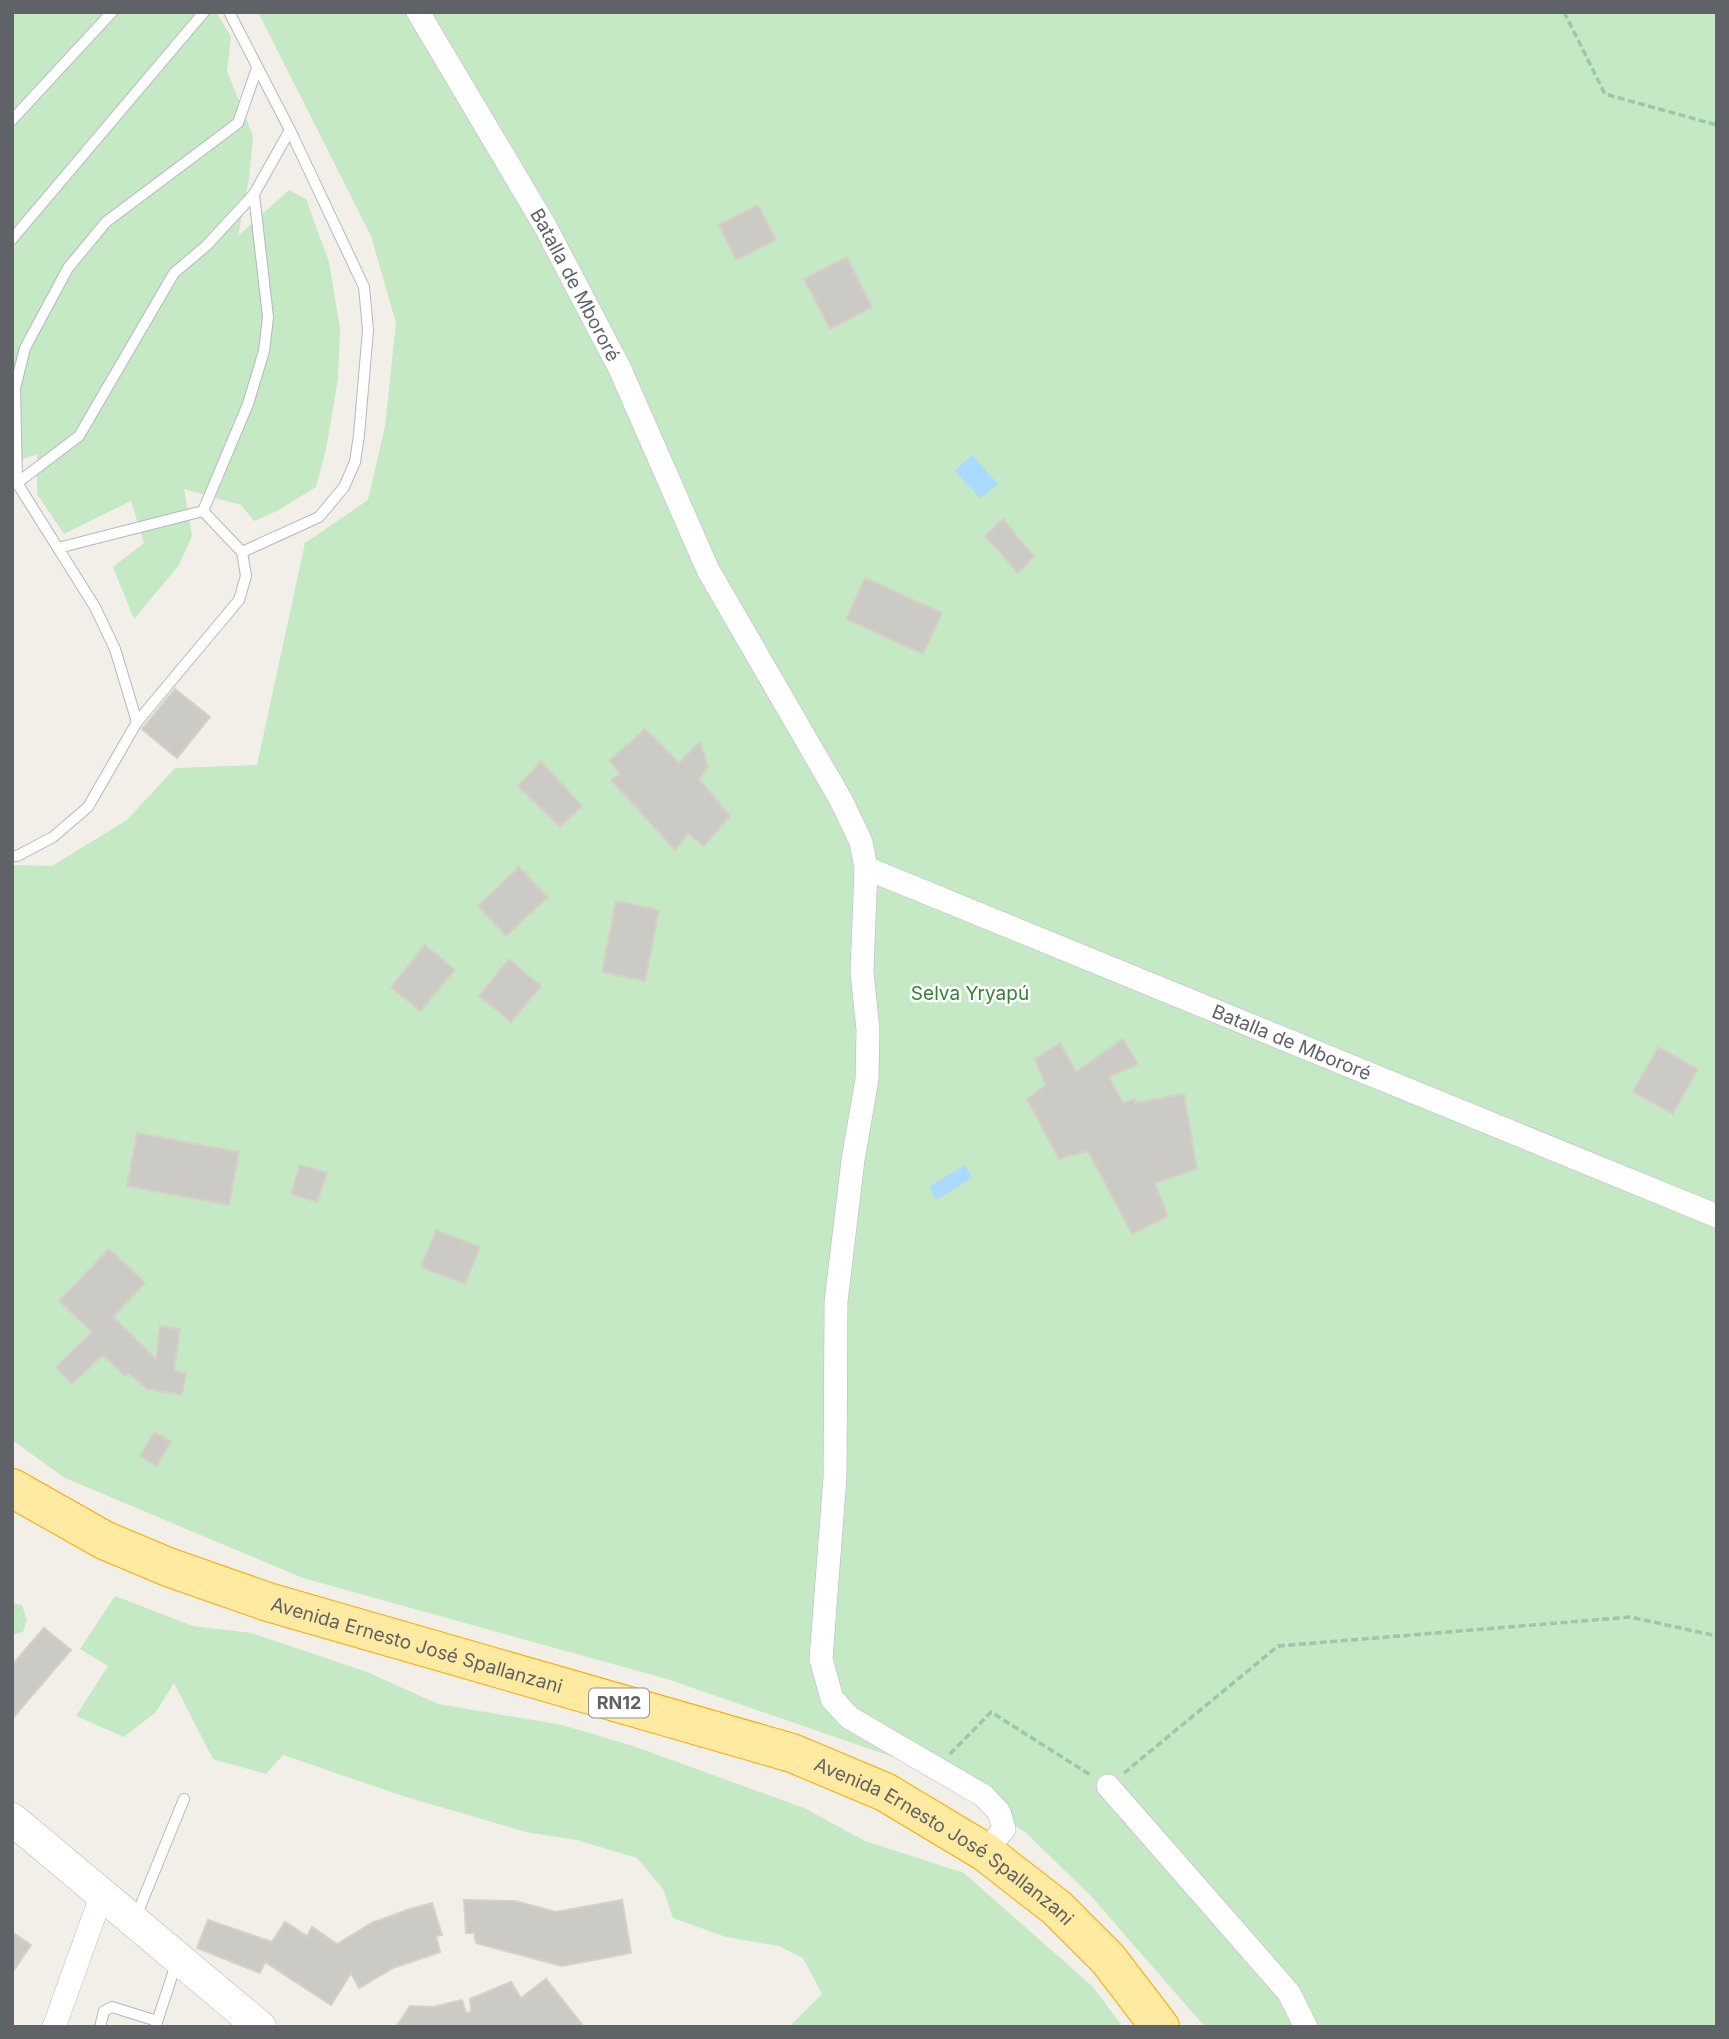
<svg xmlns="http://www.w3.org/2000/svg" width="1729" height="2039" font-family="Inter,sans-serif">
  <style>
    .green { fill: #c5e8c5 }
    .water { fill: #aadaff }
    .building { fill: #cccac5; stroke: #d6d1c6; stroke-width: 2 }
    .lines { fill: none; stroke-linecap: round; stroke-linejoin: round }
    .service-casing { stroke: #b5b8bc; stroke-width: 12 }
    .minor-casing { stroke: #b5b8bc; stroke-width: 24 }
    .secondary-casing { stroke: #b6babf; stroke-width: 33 }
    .trunk-casing { stroke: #f9ab00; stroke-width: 40 }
    .path { stroke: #9cc7a9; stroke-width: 3.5; stroke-dasharray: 7 3.5; stroke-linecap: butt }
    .service { stroke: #fff; stroke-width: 10 }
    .minor { stroke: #fff; stroke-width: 23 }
    .secondary { stroke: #fff; stroke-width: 32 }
    .trunk { stroke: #feeaa1; stroke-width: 38 }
    .labels { text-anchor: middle; stroke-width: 5; stroke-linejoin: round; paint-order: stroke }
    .shield { fill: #fff; stroke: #8f9295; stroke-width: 2 }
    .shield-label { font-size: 18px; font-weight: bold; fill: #5f6368 }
    .street-label { font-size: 19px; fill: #5f6368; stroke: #fff }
    .park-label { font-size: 19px; fill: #348238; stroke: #fff }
  </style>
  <rect width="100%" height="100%" fill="#f1efe8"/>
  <g class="green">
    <path d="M12 12H216L231 37 227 71 253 136 249 179 238 236 289 190 306 199 329 262 340 329 338 379 326 449 316 487 277 511 254 521 241 505 184 489 192 536 179 565 134 619 113 567 144 543 131 501 64 534 37 494V454L12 464Z"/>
    <path d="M258 12H1717V2027H1205L1091 1896 1025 1832 922 1767 667 1679 303 1578 65 1478 12 1440V865L52 866 127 820 175 768 257 765 305 543 368 500 385 426 396 323 371 236Z"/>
    <path d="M115 1596 193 1626 251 1633 367 1672 438 1704 562 1725 633 1746 804 1808 865 1841 964 1873 1093 1987 1123 2027H789L822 1994 803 1958 779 1946 726 1937 673 1918 663 1889 637 1858 577 1840 526 1832 403 1796 283 1755 266 1774 213 1759 174 1683 156 1712 124 1737 76 1716 108 1666 80 1649Z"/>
    <path d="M12 1603 22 1605 27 1620 23 1632 12 1635Z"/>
  </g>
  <g class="water">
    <path d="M972 455 998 484 980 498 955 471Z"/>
    <path d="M965 1165 972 1178 936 1200 929 1187Z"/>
  </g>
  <g class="building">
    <path d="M758 205 776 240 736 260 719 225Z"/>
    <path d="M847 257 872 307 830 329 804 279Z"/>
    <path d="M1003 519 1034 557 1018 573 985 536Z"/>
    <path d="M865 578 942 613 923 654 846 619Z"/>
    <path d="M175 689 210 717 177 758 142 729Z"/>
    <path d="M645 729 679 763 700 742 708 767 699 779 730 816 704 846 688 834 675 850 611 780 620 774 609 761Z"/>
    <path d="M541 761 582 806 560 827 518 786Z"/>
    <path d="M519 867 548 897 506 936 478 906Z"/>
    <path d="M616 901 659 910 645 981 602 972Z"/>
    <path d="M425 945 455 970 420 1011 391 987Z"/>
    <path d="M509 959 541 986 511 1022 479 996Z"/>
    <path d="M1123 1039 1138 1064 1109 1077 1123 1103 1135 1099V1103L1184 1094 1197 1169 1155 1183 1168 1216 1132 1234 1088 1151 1059 1159 1027 1099 1046 1085 1035 1059 1060 1043 1076 1072Z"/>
    <path d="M1658 1047 1698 1069 1673 1114 1633 1092Z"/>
    <path d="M137 1133 239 1152 229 1205 127 1186Z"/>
    <path d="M300 1165 327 1173 317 1202 291 1194Z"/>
    <path d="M436 1230 480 1247 465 1284 421 1267Z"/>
    <path d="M109 1249 145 1283 113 1317 156 1359 160 1326 180 1329 174 1370 186 1373 182 1395 147 1389 128 1373 125 1376 103 1355 72 1384 56 1367 92 1332 59 1301Z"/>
    <path d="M154 1432 171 1441 157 1466 140 1456Z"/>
    <path d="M44 1628 71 1650 12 1719V1665Z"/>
    <path d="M464 1900 515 1901 556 1912 622 1900 631 1953 562 1966 476 1943 474 1933H466Z"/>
    <path d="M432 1903 442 1935 436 1936 440 1952 393 1968 359 1988 351 1973 331 2005 265 1962 260 1973 197 1948 208 1920 272 1942 285 1922 307 1936 312 1927 337 1944 372 1923 407 1910Z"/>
    <path d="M12 1932 31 1945 12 1973Z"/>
    <path d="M546 1979 584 2027H396L410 2006 433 2007 462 2000 466 2013 471 2012 470 1999 511 1982 521 1998Z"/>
  </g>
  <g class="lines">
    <defs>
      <g id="service">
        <path d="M12 120 112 12"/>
        <path d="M12 239 204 12"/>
        <path d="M17 483 15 388 25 348 68 268 106 222 238 123 257 68"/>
        <path d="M17 483 79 436 174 273 207 245 254 194 290 130"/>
        <path d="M12 484 17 483 95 607 115 649 137 722"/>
        <path d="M58 548 203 511"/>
        <path d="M242 552 203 511 248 404 264 351 268 317 254 194"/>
        <path d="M12 856H17L53 837 88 807 137 722 239 600 246 576 242 552 319 517 344 487 355 462 359 435 368 330 364 287 290 130 229 12"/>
        <path d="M135 1919 184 1799"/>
        <path d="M156 2025 177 1961"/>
        <path d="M100 2027 104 2011 112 2007 157 2021"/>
      </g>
      <g id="minor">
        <path id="s1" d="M418 12 545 226 620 369 708 570 841 800 861 842 866 868 862 972 868 1030 867 1079 853 1160 836 1302 835 1477 821 1659 832 1699 850 1718 984 1796 999 1812 1004 1829 985 1852"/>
        <path id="s2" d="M866 868 1717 1216"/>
        <path d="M1108 1786 1289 1993 1306 2027"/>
        <path d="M54 2027 102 1894"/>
      </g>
      <path id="secondary" d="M12 1819 260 2027"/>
      <g id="trunk">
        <path id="s3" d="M12 1488 104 1540 168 1567 268 1602 792 1753 885 1792 985 1852 1057 1908 1108 1959 1160 2027"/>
      </g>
    </defs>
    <use href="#service" class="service-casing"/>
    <use href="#minor" class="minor-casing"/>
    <use href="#secondary" class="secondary-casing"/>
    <use href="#trunk" class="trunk-casing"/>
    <g class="path">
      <path d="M1564 12 1605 94 1717 125"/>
      <path d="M950 1754 991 1712 1092 1776"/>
      <path d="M1124 1773 1278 1646 1630 1617 1717 1636"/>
    </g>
    <use href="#service" class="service"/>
    <use href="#minor" class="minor"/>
    <use href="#secondary" class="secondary"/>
    <use href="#trunk" class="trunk"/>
  </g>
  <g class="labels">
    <rect class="shield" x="589" y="1688.5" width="60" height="29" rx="5"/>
    <g class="shield-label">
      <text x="619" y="1709">RN12</text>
    </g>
    <g class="street-label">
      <text dy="7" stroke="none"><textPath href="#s1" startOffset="315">Batalla de Mbororé</textPath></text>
      <text dy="7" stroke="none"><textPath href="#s2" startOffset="460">Batalla de Mbororé</textPath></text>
      <text dy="7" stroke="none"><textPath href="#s3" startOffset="436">Avenida Ernesto José Spallanzani</textPath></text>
      <text dy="7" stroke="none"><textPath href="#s3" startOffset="1003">Avenida Ernesto José Spallanzani</textPath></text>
    </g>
    <g class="park-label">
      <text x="970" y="1000">Selva Yryapú</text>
    </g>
  </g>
  <rect width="1729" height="2039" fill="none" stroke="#5f6368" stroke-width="28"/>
</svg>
